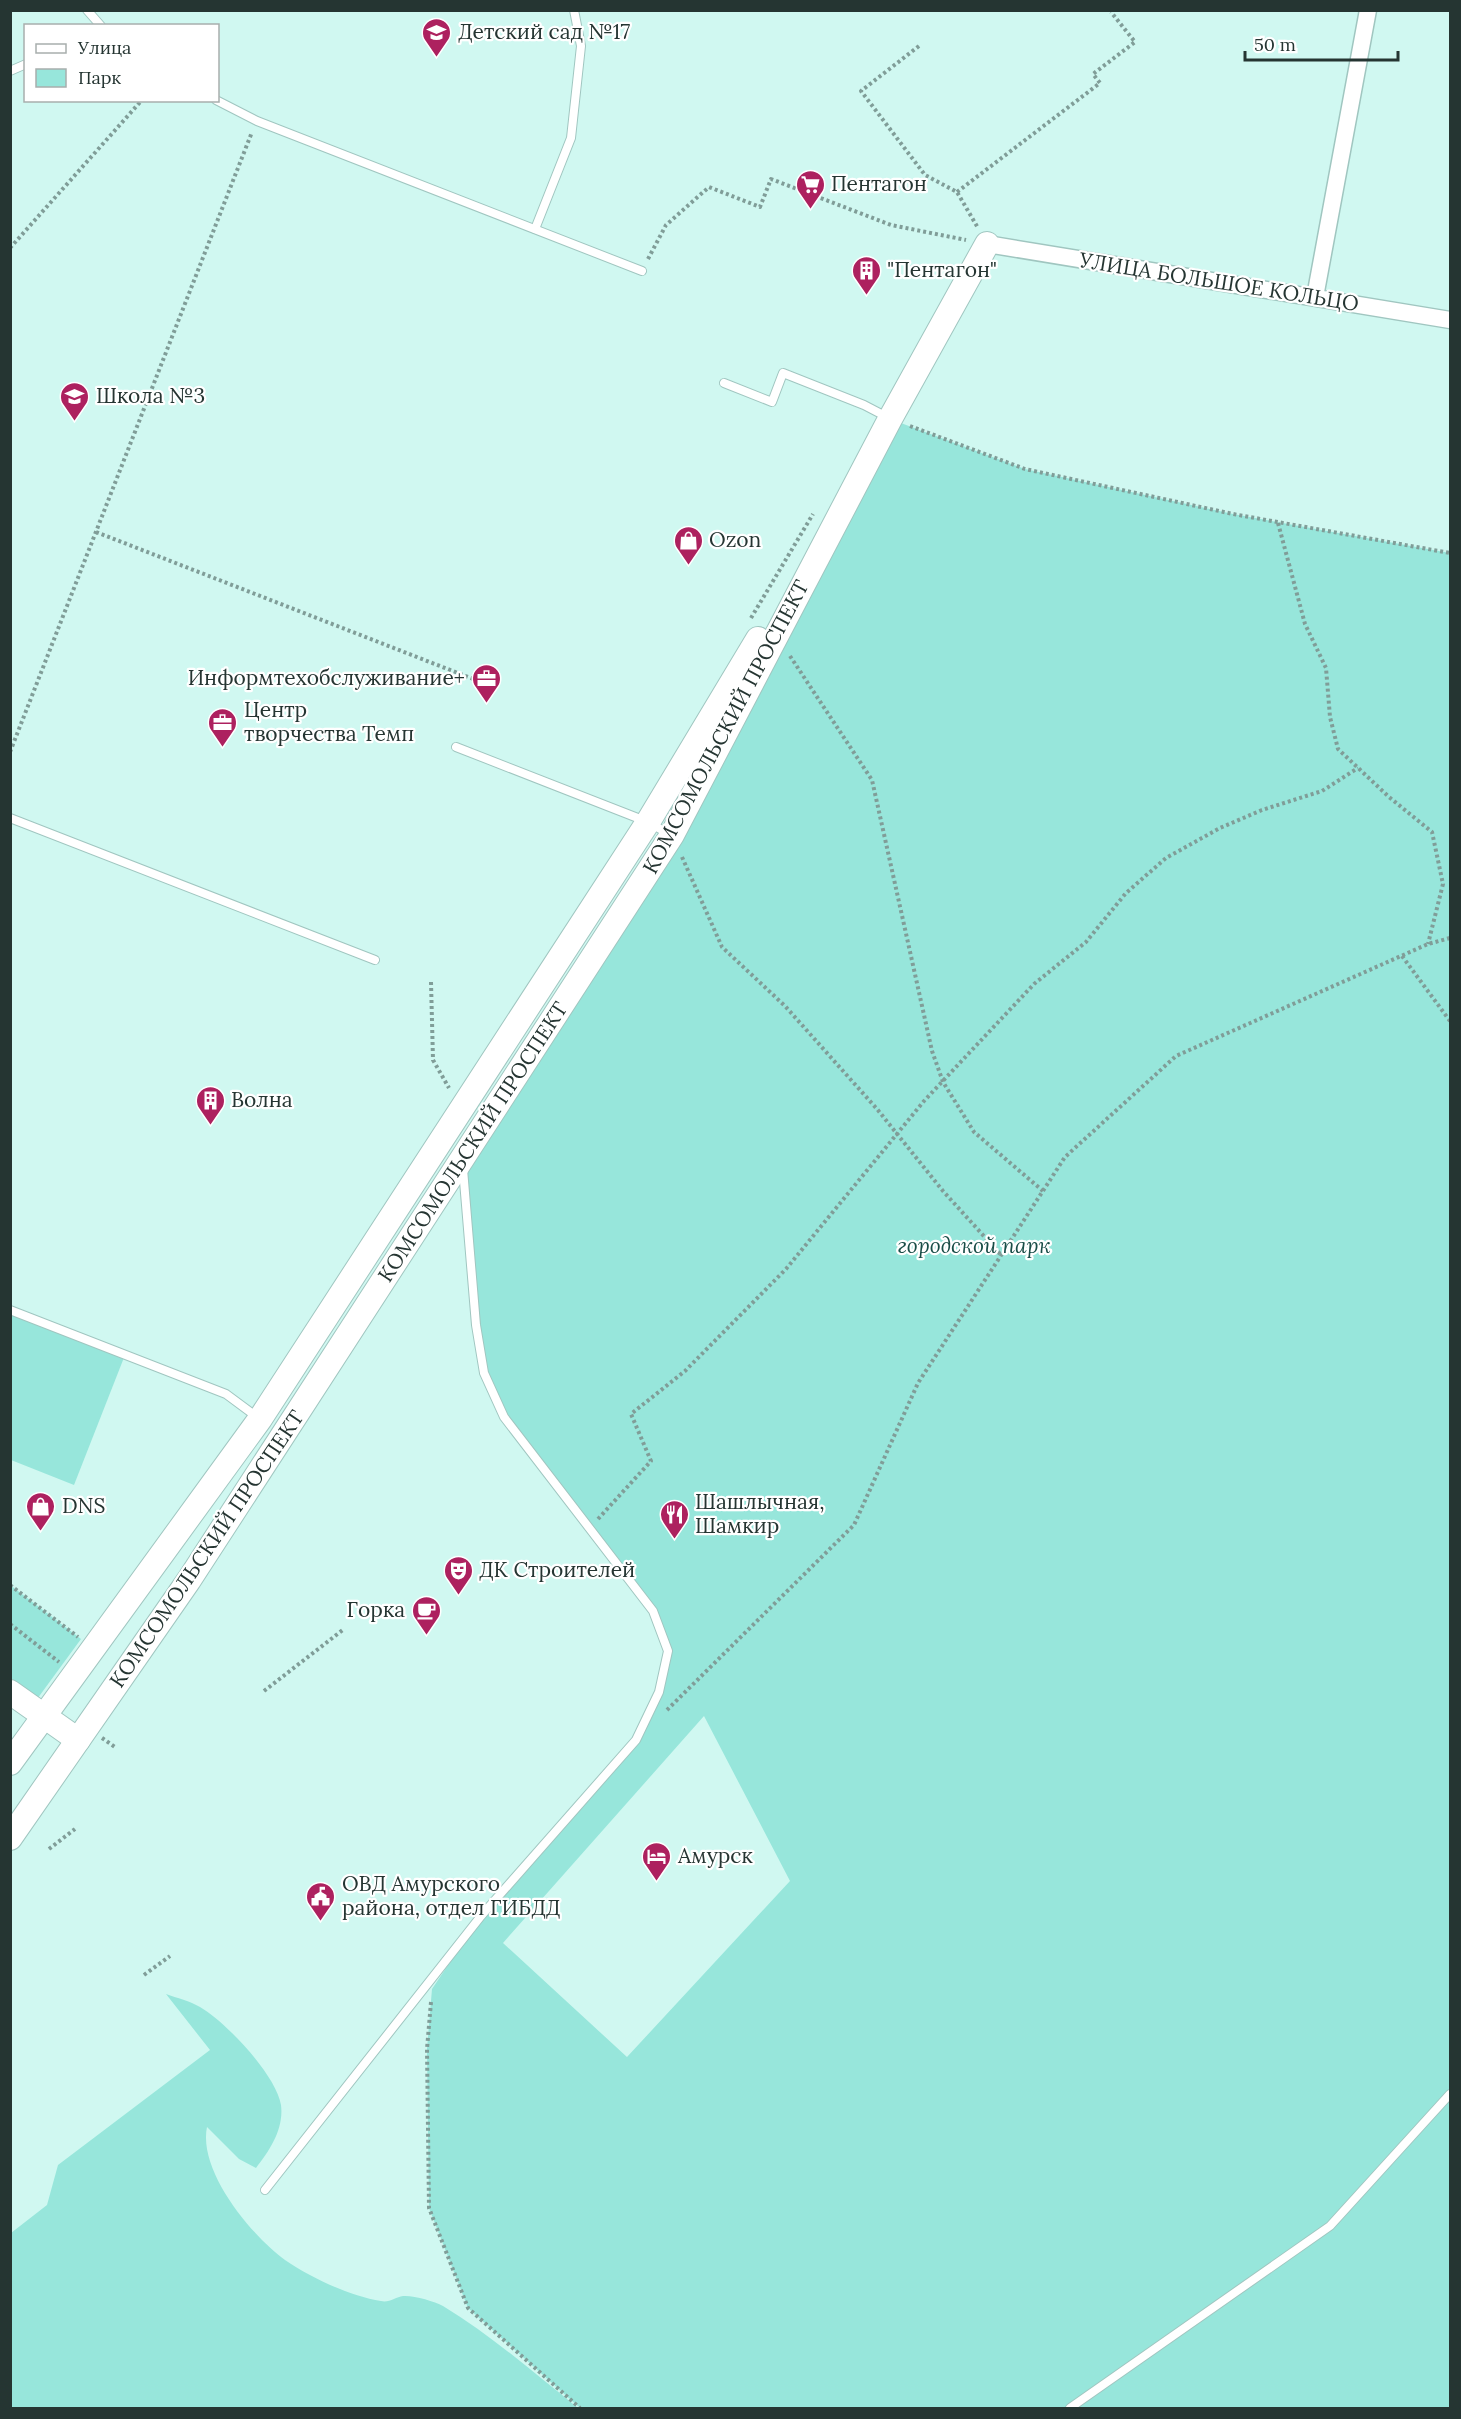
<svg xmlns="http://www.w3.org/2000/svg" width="1461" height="2419" font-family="Lora,serif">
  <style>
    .green { fill: #97e6db; fill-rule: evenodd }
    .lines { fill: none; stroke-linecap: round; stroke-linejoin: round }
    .lane-casing { stroke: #a0c6c0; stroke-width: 10 }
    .street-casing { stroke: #a0c6c0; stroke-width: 19 }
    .secondary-casing { stroke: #a0c6c0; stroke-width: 26 }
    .path { stroke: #809d98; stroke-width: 4; stroke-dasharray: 3 3; stroke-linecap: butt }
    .lane { stroke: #fff; stroke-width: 8 }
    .street { stroke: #fff; stroke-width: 16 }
    .secondary { stroke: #fff; stroke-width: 24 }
    .labels { text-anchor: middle; stroke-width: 4.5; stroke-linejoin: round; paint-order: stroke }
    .poi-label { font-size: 21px; fill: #253532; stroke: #fff; text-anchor: start }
    .street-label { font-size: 21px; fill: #253532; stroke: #fff }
    .park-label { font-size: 21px; font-style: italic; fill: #184d47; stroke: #fff }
  </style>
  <rect width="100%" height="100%" fill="#d0f8f1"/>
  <g class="green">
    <path d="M890 419 1025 469 1233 514 1450 553V2408H580L468 2308 429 2208 427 2049 432 1989 481 1916 636 1740 659 1692 668 1651 653 1611 504 1417 484 1373 462 1160 672 835ZM704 1716 790 1881 627 2057 503 1943Z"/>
    <path d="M10 1310 125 1355 74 1485 11 1460Z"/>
    <path d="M10 1585 81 1639 32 1706 11 1692Z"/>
    <path d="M166 1994C177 1998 190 2001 200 2007 226 2022 276 2075 281 2105 284 2129 270 2150 256 2168L239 2159 207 2127C198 2171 251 2235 285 2260 311 2278 350 2296 381 2301 389 2303 396 2297 403 2296 413 2295 434 2301 443 2306 491 2335 534 2373 578 2408H11V2233L47 2205 58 2165 210 2050Z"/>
  </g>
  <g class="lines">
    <defs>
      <g id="lane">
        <path d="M87 10 101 26"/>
        <path d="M10 71 26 64"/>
        <path d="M216 100 257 121 642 271"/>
        <path d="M535 229 571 138 581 46 574 10"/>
        <path d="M724 383 772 402 783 373 864 405 889 418"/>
        <path d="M456 747 648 822 669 834"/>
        <path d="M10 818 375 960"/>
        <path d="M10 1310 226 1394 257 1417"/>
        <path d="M265 2190 481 1916 636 1740 659 1692 668 1651 653 1611 504 1417 484 1373 476 1325 463 1169"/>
        <path d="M1070 2408 1330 2226 1450 2094"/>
      </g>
      <g id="street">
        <path d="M987 244 1450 320"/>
        <path d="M1315 297 1368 10"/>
      </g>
      <g id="secondary">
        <path d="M10 1692 78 1740"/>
        <path d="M10 1763 260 1419 648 822 758 639"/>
        <path d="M10 1838 189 1580 672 835 890 419 987 244"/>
      </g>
    </defs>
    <use href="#lane" class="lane-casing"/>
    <use href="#street" class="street-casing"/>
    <use href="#secondary" class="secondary-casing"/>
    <g class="path">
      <path d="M919 46 861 91 925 175 957 192 978 228"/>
      <path d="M957 192 1100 83 1093 74 1135 42 1111 12"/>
      <path d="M10 248 142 100"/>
      <path d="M648 259 666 225 709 187 760 207 771 179 891 225 966 240"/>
      <path d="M910 426 1025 469 1233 514 1450 553"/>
      <path d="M1278 523 1305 624 1326 668 1330 717 1338 749 1389 797 1432 832 1443 884 1428 944"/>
      <path d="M96 532 481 682"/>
      <path d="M751 618 813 514"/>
      <path d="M790 656 872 780 932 1051 943 1082 974 1132 1043 1191"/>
      <path d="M10 752 252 132"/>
      <path d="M682 857 722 947 785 1006 877 1109 943 1191 1001 1255"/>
      <path d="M1402 956 1450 1021"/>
      <path d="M431 982 433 1060 449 1088"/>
      <path d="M598 1519 651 1461 631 1414 685 1371 786 1269 924 1101 1034 984 1086 942 1126 893 1166 858 1220 828 1262 810 1322 791 1358 768"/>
      <path d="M10 1585 78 1637"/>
      <path d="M10 1624 59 1662"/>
      <path d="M264 1691 344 1629"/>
      <path d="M667 1710 854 1525 918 1383 1065 1157 1176 1056 1428 944 1450 938"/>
      <path d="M102 1738 115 1747"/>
      <path d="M49 1849 75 1829"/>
      <path d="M144 1975 170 1956"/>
      <path d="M431 2002 427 2049 429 2208 468 2308 580 2408"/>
    </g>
    <use href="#lane" class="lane"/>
    <use href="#street" class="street"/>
    <use href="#secondary" class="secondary"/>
  </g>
  <defs>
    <symbol id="school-pin" viewBox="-11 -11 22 30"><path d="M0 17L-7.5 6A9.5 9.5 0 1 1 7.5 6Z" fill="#ad215f" stroke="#fff"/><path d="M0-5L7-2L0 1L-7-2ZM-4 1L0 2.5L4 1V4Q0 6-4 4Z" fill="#fff"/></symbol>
    <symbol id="supermarket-pin" viewBox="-11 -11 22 30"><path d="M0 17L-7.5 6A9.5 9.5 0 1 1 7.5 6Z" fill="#ad215f" stroke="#fff"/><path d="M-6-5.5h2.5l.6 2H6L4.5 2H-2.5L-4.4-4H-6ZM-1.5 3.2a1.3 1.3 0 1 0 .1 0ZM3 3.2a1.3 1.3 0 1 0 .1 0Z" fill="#fff"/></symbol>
    <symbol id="building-pin" viewBox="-11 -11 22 30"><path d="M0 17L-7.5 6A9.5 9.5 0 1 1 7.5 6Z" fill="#ad215f" stroke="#fff"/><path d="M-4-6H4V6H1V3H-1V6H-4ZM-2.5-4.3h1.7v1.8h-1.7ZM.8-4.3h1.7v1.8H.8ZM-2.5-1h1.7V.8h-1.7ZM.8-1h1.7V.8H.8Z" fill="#fff"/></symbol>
    <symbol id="shop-pin" viewBox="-11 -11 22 30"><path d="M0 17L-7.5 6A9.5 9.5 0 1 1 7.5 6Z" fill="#ad215f" stroke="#fff"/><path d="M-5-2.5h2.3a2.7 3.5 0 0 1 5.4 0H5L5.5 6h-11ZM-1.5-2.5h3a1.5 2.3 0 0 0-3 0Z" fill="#fff"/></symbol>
    <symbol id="office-pin" viewBox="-11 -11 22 30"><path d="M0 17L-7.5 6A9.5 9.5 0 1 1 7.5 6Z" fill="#ad215f" stroke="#fff"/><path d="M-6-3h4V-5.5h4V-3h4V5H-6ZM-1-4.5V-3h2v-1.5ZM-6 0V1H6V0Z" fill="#fff"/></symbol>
    <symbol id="restaurant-pin" viewBox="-11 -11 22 30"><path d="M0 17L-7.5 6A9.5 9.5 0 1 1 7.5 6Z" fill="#ad215f" stroke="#fff"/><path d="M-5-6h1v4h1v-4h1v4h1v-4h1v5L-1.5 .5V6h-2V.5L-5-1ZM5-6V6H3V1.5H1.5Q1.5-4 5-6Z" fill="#fff"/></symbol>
    <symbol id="theatre-pin" viewBox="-11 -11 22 30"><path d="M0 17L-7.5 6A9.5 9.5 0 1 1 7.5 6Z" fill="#ad215f" stroke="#fff"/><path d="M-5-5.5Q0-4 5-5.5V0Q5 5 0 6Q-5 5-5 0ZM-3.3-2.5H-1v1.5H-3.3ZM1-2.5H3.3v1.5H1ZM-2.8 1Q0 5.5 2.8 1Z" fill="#fff"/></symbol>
    <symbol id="cafe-pin" viewBox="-11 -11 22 30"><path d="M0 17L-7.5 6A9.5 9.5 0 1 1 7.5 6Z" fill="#ad215f" stroke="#fff"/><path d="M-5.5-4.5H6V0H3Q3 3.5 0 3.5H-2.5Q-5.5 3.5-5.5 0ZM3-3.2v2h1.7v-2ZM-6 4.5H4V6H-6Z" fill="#fff"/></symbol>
    <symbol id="hotel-pin" viewBox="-11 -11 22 30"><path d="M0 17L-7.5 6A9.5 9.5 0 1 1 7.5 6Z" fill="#ad215f" stroke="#fff"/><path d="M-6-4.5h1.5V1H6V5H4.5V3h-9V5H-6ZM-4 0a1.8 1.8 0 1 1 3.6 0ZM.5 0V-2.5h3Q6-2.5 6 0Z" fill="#fff"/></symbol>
    <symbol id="civic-pin" viewBox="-11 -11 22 30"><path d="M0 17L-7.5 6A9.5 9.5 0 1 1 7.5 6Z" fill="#ad215f" stroke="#fff"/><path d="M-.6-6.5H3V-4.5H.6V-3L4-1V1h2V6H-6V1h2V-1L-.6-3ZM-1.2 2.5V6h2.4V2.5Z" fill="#fff"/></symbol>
  </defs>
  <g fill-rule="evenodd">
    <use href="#school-pin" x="420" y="16" width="33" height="45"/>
    <use href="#supermarket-pin" x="794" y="168" width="33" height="45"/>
    <use href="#building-pin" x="850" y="254" width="33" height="45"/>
    <use href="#school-pin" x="58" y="380" width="33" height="45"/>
    <use href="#shop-pin" x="672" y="524" width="33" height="45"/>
    <use href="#office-pin" x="470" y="662" width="33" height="45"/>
    <use href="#office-pin" x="206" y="706" width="33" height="45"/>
    <use href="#building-pin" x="194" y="1084" width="33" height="45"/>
    <use href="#shop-pin" x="24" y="1490" width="33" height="45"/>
    <use href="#restaurant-pin" x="658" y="1498" width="33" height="45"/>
    <use href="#theatre-pin" x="442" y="1554" width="33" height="45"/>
    <use href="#cafe-pin" x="410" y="1594" width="33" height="45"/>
    <use href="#hotel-pin" x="640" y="1840" width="33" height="45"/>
    <use href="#civic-pin" x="304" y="1880" width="33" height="45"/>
  </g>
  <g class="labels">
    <g class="poi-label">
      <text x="458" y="39">Детский сад №17</text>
      <text x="831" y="191">Пентагон</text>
      <text x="887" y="277">"Пентагон"</text>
      <text x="96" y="403">Школа №3</text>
      <text x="709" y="547">Ozon</text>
      <text x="465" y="685" text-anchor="end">Информтехобслуживание+</text>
      <text x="244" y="717">Центр<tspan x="244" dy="24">творчества Темп</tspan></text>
      <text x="231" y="1107">Волна</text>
      <text x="695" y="1509">Шашлычная,<tspan x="695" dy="24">Шамкир</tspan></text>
      <text x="62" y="1513">DNS</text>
      <text x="479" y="1577">ДК Строителей</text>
      <text x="405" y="1617" text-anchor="end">Горка</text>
      <text x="678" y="1863">Амурск</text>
      <text x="342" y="1891">ОВД Амурского<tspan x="342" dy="24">района, отдел ГИБДД</tspan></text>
    </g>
    <g class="street-label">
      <text transform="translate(1219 282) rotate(9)" y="7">УЛИЦА БОЛЬШОЕ КОЛЬЦО</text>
      <text transform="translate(726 727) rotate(-62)" y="7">КОМСОМОЛЬСКИЙ ПРОСПЕКТ</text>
      <text transform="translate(473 1142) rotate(-57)" y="7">КОМСОМОЛЬСКИЙ ПРОСПЕКТ</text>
      <text transform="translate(207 1549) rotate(-56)" y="7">КОМСОМОЛЬСКИЙ ПРОСПЕКТ</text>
    </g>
    <g class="park-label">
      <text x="974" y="1253">городской парк</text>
    </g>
  </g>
  <rect width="1461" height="2419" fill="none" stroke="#253532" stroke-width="24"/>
  <rect x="24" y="24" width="195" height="78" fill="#ffffff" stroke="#a8aead" stroke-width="1.5"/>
  <rect x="36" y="44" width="30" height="9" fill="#ffffff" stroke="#a8aead" stroke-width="1.5"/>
  <text x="78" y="54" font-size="18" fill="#253532">Улица</text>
  <rect x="36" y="69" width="30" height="18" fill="#97e6db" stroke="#a8aead" stroke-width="1.5"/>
  <text x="78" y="84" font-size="18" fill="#253532">Парк</text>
  <path d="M1245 51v9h153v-9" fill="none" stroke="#253532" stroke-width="3"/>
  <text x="1254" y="51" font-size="18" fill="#253532" stroke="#ffffff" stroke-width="4.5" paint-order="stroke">50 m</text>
</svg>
